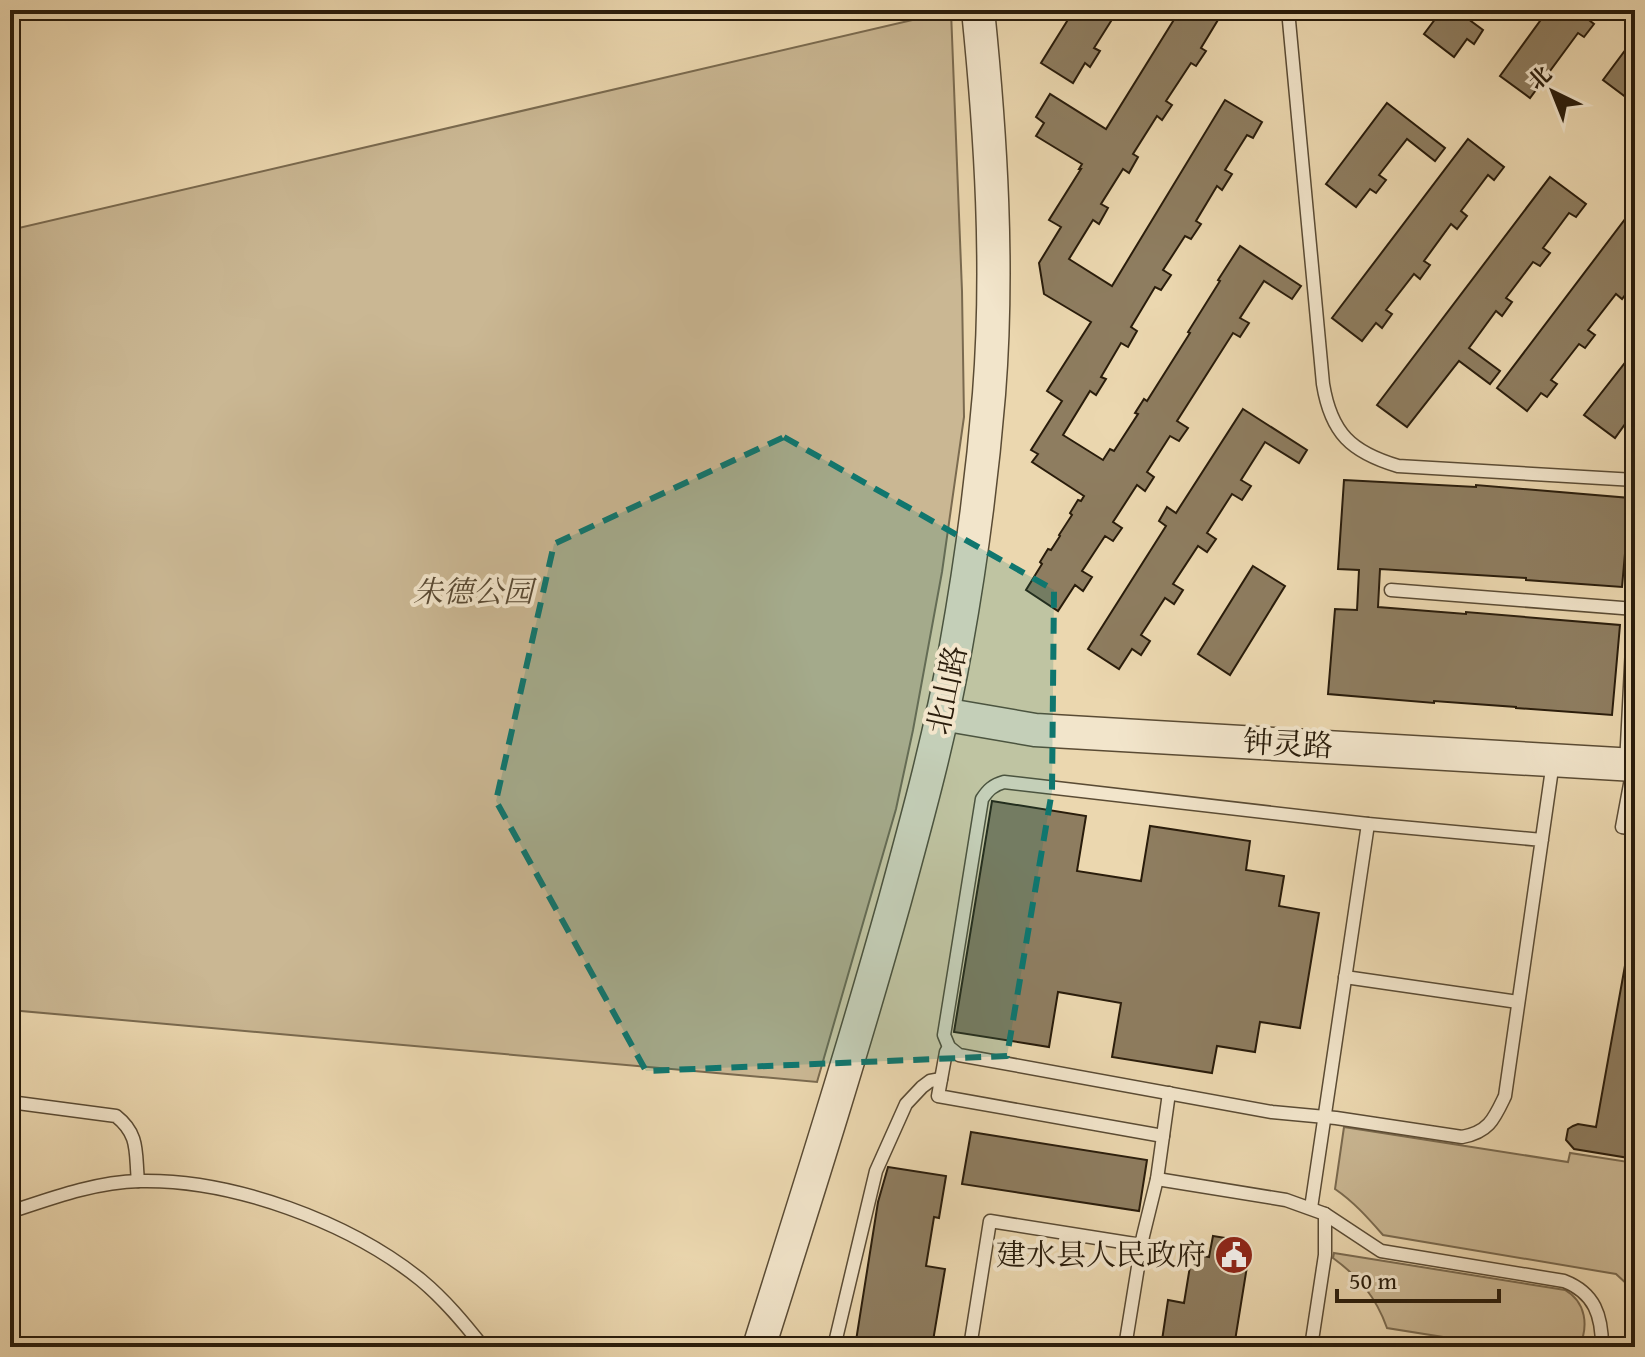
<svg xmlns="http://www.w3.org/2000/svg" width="1645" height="1357" font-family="'Gentium Book Plus','Noto Serif SC',serif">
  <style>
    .green { fill: #cab793; stroke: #7a6a4f; stroke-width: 2 }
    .building { fill: #8e7d60; stroke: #291c0b; stroke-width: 2 }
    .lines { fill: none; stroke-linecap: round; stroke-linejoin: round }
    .service-casing { stroke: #5a4b34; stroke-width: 15 }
    .tertiary-casing { stroke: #5a4b34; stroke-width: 35 }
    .service { stroke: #f2e5cb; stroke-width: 12 }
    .tertiary { stroke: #f2e5cb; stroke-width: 32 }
    .marked { fill: #0f766e; fill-opacity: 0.2; stroke: #0f766e; stroke-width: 6; stroke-dasharray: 16 10; stroke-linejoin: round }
    .labels { text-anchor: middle; stroke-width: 8; stroke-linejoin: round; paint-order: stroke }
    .park-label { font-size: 30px; font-style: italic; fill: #594a34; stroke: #f2e5cb }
    .street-label { font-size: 30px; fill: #291c0b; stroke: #f2e5cb }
    .poi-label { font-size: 30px; fill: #291c0b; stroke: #f2e5cb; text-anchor: end }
  </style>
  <rect width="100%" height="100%" fill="#ebd7af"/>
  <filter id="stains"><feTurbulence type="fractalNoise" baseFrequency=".0025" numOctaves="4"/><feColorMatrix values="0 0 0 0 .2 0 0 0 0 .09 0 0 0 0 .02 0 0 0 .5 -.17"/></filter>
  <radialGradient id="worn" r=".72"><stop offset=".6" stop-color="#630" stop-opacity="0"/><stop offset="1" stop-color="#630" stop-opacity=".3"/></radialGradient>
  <g class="green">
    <path d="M951 11 962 291 964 417 942 572 913 730 896 809 817 1082 10 1010V230Z"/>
    <path d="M1344 1127 1568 1162 1570 1153 1635 1163V1295L1629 1286 1616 1274 1383 1235C1368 1218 1354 1202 1335 1189Z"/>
    <path d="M1334 1253 1565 1290C1586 1302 1589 1326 1579 1347H1506L1387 1328C1376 1297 1359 1277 1333 1258Z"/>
  </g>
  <g class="building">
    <path d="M1074 10H1118L1094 48 1100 51 1090 67 1085 63 1073 83 1041 63Z"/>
    <path d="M1180 10H1224L1201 48 1206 51 1196 66 1191 63 1166 101 1172 105 1162 120 1157 116 1133 154 1138 157 1129 173 1123 169 1101 204 1108 208 1099 224 1093 220 1069 259 1112 286 1225 100 1262 122 1253 138 1247 135 1225 170 1232 174 1222 190 1217 186 1196 221 1201 224 1191 239 1185 236 1163 270 1171 275 1161 290 1155 287 1131 327 1137 331 1128 347 1121 343 1101 377 1106 379 1096 395 1090 391 1063 435 1103 460 1110 449 1114 451 1138 414 1135 413 1144 399 1147 401 1190 333 1188 332 1220 281 1218 280 1240 246 1301 286 1292 299 1264 281 1240 318 1249 323 1240 337 1233 333 1177 421 1188 428 1179 441 1170 436 1147 472 1154 477 1145 491 1137 485 1113 522 1122 528 1113 541 1105 536 1082 571 1092 577 1083 591 1075 585 1058 611 1026 590 1042 564 1040 562 1048 549 1051 550 1060 536 1059 535 1072 515 1070 513 1078 500 1081 501 1084 496 1032 462 1038 454 1031 450 1062 401 1047 391 1091 322 1044 294 1039 263 1061 227 1049 220 1081 169H1079L1082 164 1036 136 1044 123 1036 117 1050 94 1106 129Z"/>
    <path d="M1442 10H1456L1483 30 1474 44 1467 39 1454 57 1424 34Z"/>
    <path d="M1548 10H1576L1594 24 1584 37 1578 33 1530 98 1500 76Z"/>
    <path d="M1635 37V104L1603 80Z"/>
    <path d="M1387 103 1445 148 1435 161 1407 139 1379 175 1386 180 1376 193 1370 189 1356 207 1326 184Z"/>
    <path d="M1468 139 1504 167 1494 180 1488 175 1461 211 1467 216 1457 229 1451 224 1424 261 1430 265 1420 279 1414 274 1386 310 1392 314 1382 328 1376 323 1362 341 1332 318Z"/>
    <path d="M1550 177 1586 204 1576 217 1569 213 1543 248 1550 253 1540 266 1533 262 1506 298 1512 302 1502 316 1496 311 1469 348 1500 371 1490 384 1459 361 1407 427 1377 405Z"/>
    <path d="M1635 206V282L1622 299 1616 294 1588 330 1595 335 1585 348 1579 344 1551 380 1557 384 1547 397 1541 393 1527 411 1497 388Z"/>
    <path d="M1635 350V426L1628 420 1615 438 1584 415Z"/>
    <path d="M1243 409 1307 450 1299 463 1265 442 1241 480 1251 486 1242 500 1232 494 1207 533 1216 539 1207 552 1198 546 1173 584 1183 590 1174 604 1165 598 1141 635 1150 641 1141 655 1132 649 1119 669 1088 649 1166 526 1159 521 1167 507 1176 513Z"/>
    <path d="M1344 480 1476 487V485L1630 498 1622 587 1526 580V578L1380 569 1378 607 1466 614V612L1620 625 1612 715 1516 708V707L1434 701V703L1328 694 1335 609 1357 610 1359 570 1338 569Z"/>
    <path d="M1253 566 1285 586 1230 675 1198 654Z"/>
    <path d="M992 801 1086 816 1077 871 1141 881 1150 826 1250 841 1246 870 1284 876 1279 906 1319 913 1300 1028 1260 1022 1255 1052 1217 1046 1212 1073 1112 1057 1121 1003 1058 992 1049 1047 954 1032Z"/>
    <path d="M1626 960H1635V1159L1574 1149 1566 1140 1568 1129 1573 1126 1578 1124 1596 1127Z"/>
    <path d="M971 1132 1147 1160 1139 1211 962 1184Z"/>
    <path d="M888 1167 946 1176 939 1218 934 1217 926 1266 945 1269 932 1347H855L878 1202Z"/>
    <path d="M1213 1236 1232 1239 1230 1251 1249 1254 1234 1347H1161L1168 1300 1184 1303 1192 1254 1209 1257Z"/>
  </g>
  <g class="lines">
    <defs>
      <g id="service">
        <path d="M1288 10 1323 384C1331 433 1351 452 1398 466L1635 480"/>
        <path d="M1391 590 1635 609"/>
        <path d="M1626 764 1634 609"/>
        <path d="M1633 768 1622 827 1635 829"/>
        <path d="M1542 840 1368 824 1004 782C993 785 988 790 982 799L944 1035 949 1047 959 1055 1272 1112 1336 1118 1462 1137C1489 1132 1494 1119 1505 1096L1553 762"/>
        <path d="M1345 977 1518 1002"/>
        <path d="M949 1047 946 1052 938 1096 1163 1136"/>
        <path d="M10 1102 116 1116C140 1135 135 1153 138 1181"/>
        <path d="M1157 1179 1286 1200 1325 1214 1381 1251 1564 1281C1595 1293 1602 1316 1602 1347"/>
        <path d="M1311 1208 1368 824"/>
        <path d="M10 1212C52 1198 95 1182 140 1181 233 1179 349 1222 421 1280 445 1300 464 1323 483 1347"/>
        <path d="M834 1347 876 1171 906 1104 922 1087 930 1081 941 1079"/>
        <path d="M970 1347 990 1221 1141 1245"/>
        <path d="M1125 1347 1143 1236 1157 1179 1169 1093"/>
        <path d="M1311 1347 1325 1255V1214"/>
      </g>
      <g id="tertiary">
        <path d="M942 714 1035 730 1635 765"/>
        <path d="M759 1347C806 1198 853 1050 895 900 918 816 941 732 956 646 971 563 982 479 989 394 999 267 991 137 978 10"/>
      </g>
    </defs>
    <use href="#service" class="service-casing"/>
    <use href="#tertiary" class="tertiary-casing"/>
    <use href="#service" class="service"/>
    <use href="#tertiary" class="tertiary"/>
  </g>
  <path class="marked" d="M784 437 1054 590 1052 791 1007 1056 646 1071 496 801 554 544Z"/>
  <defs>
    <symbol id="civic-disc" viewBox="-11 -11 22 22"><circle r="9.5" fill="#8f2418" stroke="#f2e5cb"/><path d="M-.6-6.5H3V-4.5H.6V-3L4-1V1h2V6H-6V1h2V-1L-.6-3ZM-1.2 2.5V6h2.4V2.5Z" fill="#fff"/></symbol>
  </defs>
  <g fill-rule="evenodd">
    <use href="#civic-disc" x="1212" y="1233" width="44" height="44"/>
  </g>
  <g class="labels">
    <g class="park-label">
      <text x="473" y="602">朱德公园</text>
    </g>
    <g class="street-label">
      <text transform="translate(947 690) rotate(-78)" y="10">北山路</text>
      <text transform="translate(1288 744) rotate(3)" y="10">钟灵路</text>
    </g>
    <g class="poi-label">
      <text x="1206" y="1265">建水县人民政府</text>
    </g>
  </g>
  <rect width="1645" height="1357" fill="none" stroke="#ebd7af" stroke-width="40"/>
  <rect x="12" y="12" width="1621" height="1333" fill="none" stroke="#291c0b" stroke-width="4"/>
  <rect x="20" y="20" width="1605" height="1317" fill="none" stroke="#291c0b" stroke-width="2"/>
  <g transform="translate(1553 92) rotate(317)" stroke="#f2e5cb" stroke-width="6" paint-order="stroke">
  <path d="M0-6L14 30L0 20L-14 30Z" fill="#291c0b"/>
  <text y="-12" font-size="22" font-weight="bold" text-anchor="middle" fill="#291c0b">北</text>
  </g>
  <path d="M1337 1289v12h162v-12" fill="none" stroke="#291c0b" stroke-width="4"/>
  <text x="1349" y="1289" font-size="24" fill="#291c0b" stroke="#f2e5cb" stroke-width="6" paint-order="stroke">50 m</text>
  <rect width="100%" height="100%" filter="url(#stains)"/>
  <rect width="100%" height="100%" fill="url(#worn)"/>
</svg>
